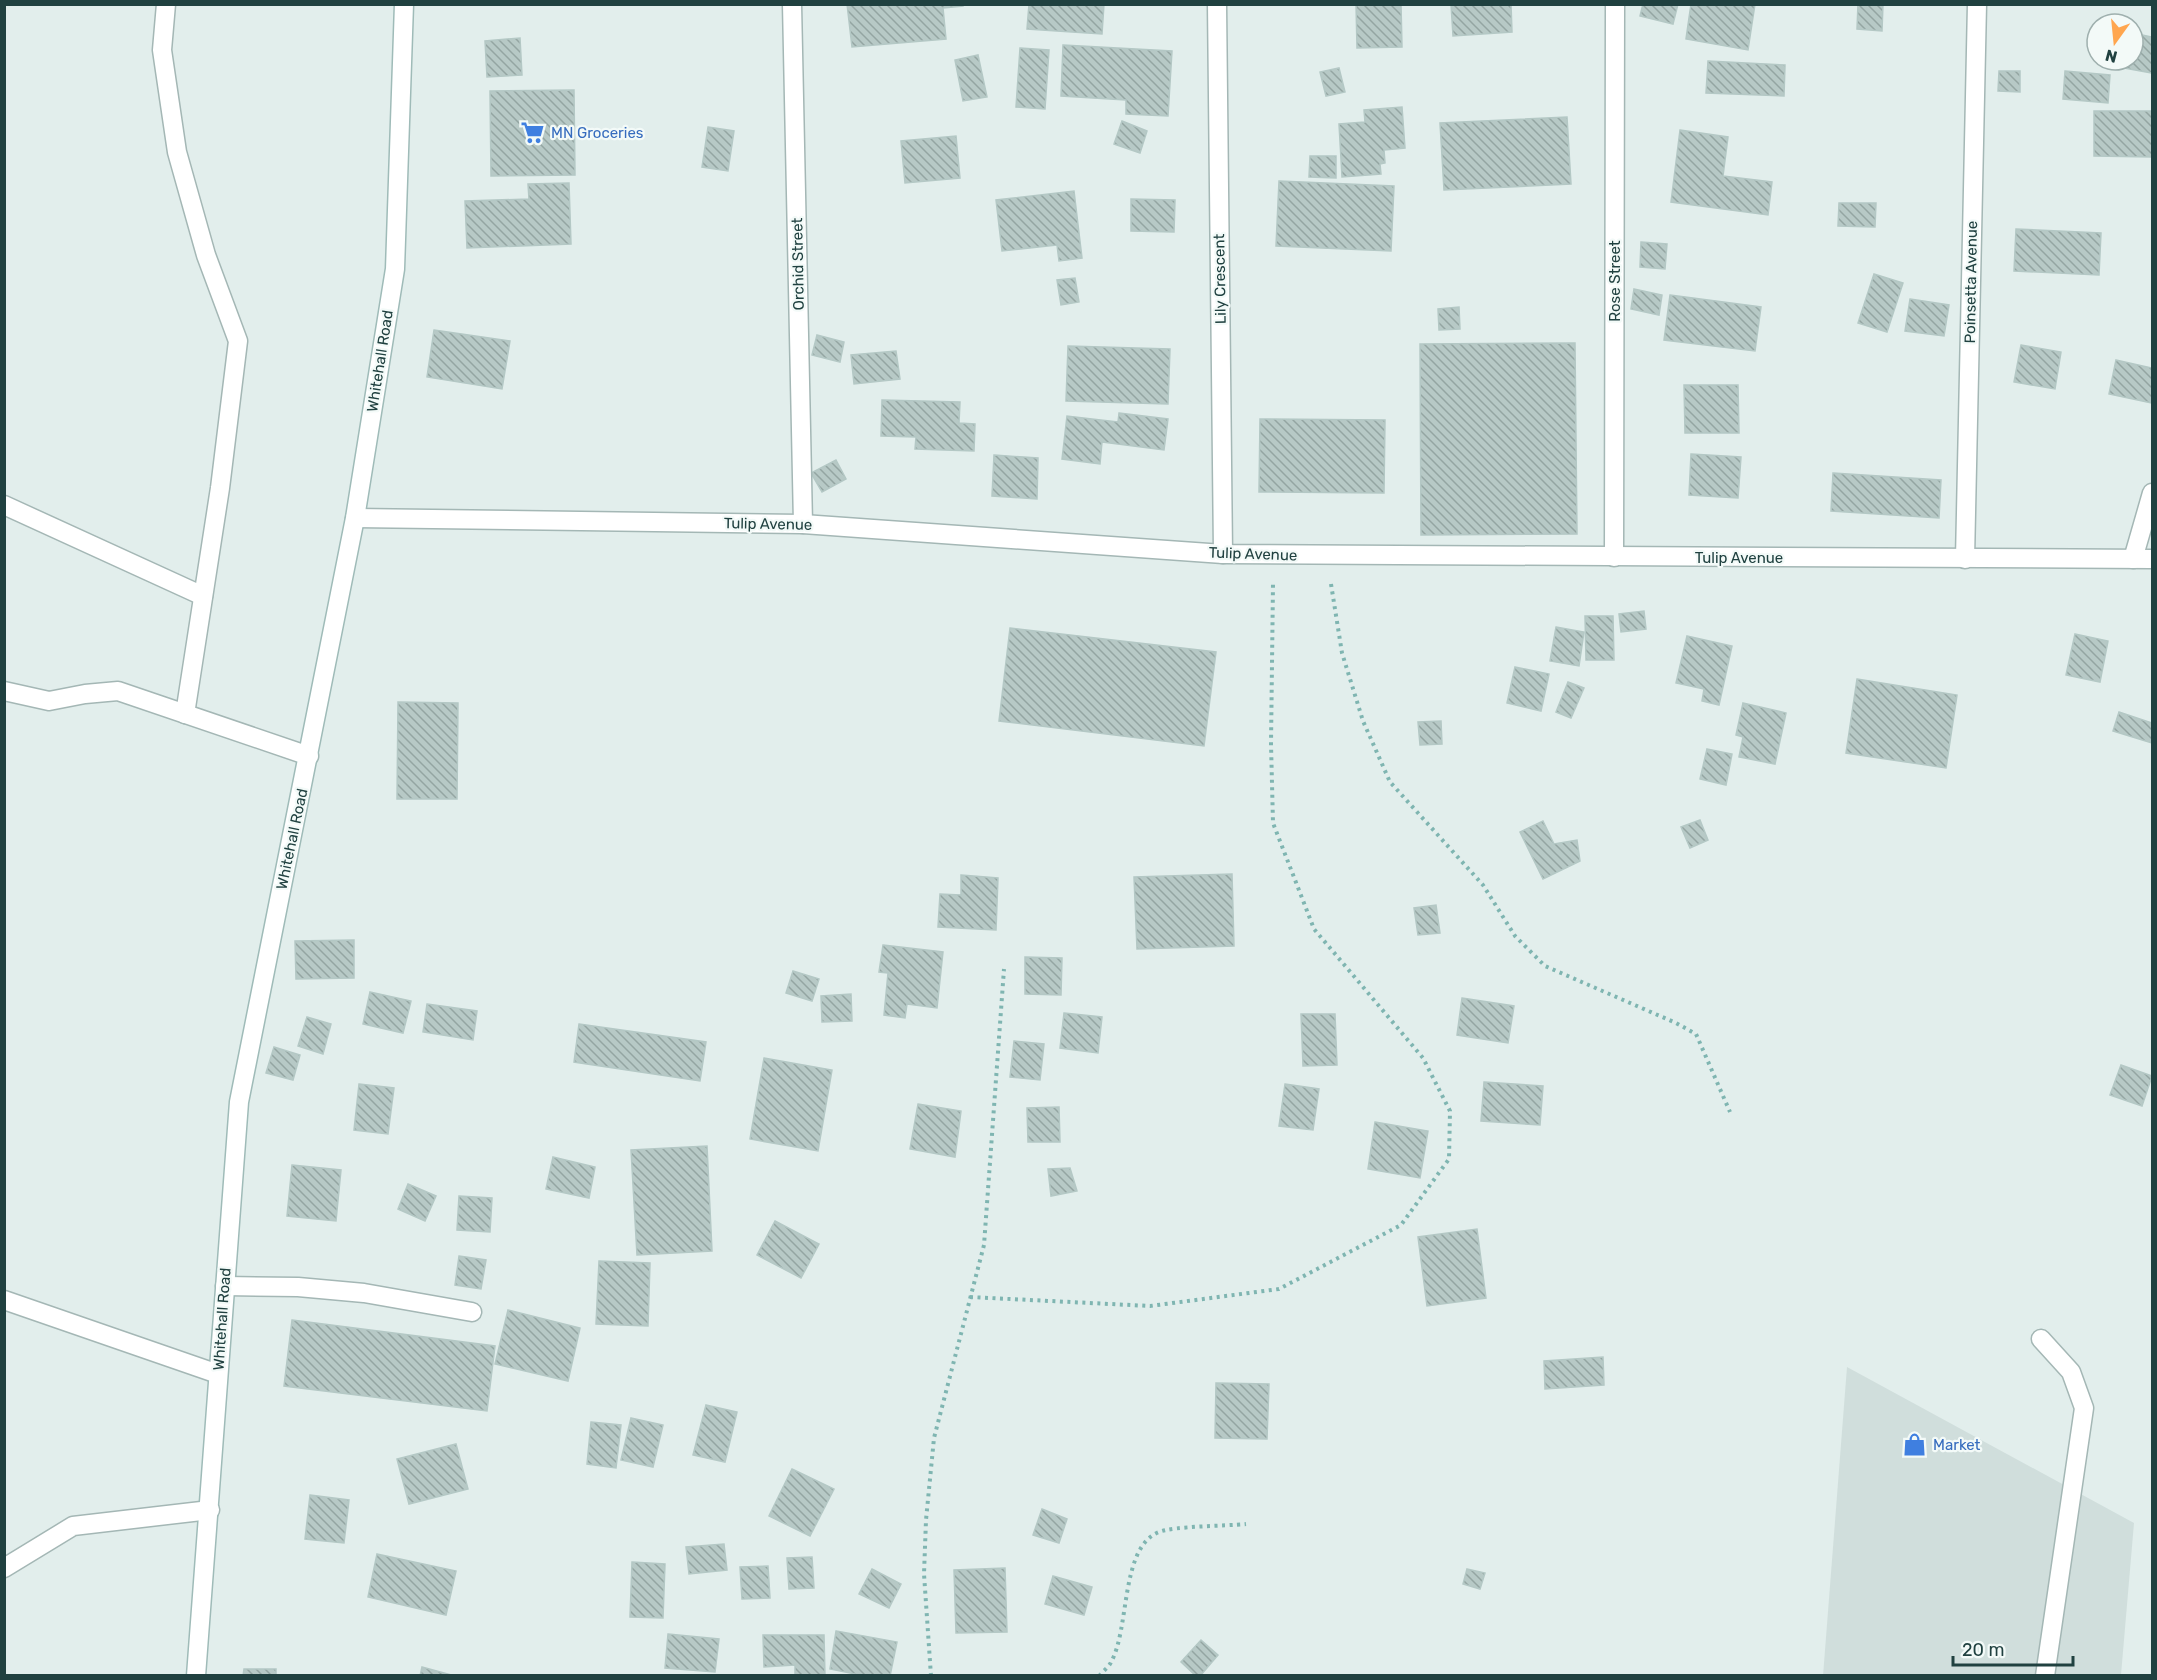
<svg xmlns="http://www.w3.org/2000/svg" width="2157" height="1680" font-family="Rubik,sans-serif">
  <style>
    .built { fill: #d0dedc }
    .building { fill: url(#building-back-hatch); stroke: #b4c8c5; stroke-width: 1.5 }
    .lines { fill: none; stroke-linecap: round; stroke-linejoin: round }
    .service-casing { stroke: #a4b7b5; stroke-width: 21 }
    .minor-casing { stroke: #a4b7b5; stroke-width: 21 }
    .secondary-casing { stroke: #9fbbb8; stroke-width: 21 }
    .path { stroke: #7fb5b1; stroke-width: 4; stroke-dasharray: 3 4.5; stroke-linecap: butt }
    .service { stroke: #fff; stroke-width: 18 }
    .minor { stroke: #fff; stroke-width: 18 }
    .secondary { stroke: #fff; stroke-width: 18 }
    .labels { text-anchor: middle; stroke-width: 4.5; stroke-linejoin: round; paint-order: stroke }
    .shop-label { font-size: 15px; fill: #366cbe; stroke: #f3faf8; text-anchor: start }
    .street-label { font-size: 15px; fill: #204140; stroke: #f3faf8 }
  </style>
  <defs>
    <pattern id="building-back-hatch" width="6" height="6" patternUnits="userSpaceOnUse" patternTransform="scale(1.5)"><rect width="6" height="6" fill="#b7c9c6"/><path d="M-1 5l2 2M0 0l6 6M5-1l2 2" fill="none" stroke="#94a5a2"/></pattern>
  </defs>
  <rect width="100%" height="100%" fill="#e2eeec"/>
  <path class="built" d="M1847 1367 2134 1523 2121 1675 1823 1676Z"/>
  <g class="building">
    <path d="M847 4H963V6L943 8 946 39 852 47Z"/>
    <path d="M1029 4H1104L1102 34 1027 29Z"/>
    <path d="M1356 4H1401L1402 47 1357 48Z"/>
    <path d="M1451 4H1511L1512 32 1453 36Z"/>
    <path d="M1643 4H1678L1673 24 1640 16Z"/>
    <path d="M1691 4H1755L1748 50 1686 39Z"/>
    <path d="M1858 4H1883L1882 31 1857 29Z"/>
    <path d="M2133 33 2152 37V73L2118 67 2119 60H2133Z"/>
    <path d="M520 38 522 75 487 77 485 41Z"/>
    <path d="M1063 45 1172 51 1168 116 1126 114V100L1061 96Z"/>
    <path d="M1020 48 1049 50 1045 109 1016 107Z"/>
    <path d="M978 55 987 97 963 101 955 60Z"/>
    <path d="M1708 61 1785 65 1784 96 1706 93Z"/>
    <path d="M1339 68 1345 92 1326 96 1320 72Z"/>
    <path d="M1999 71H2020V92L1998 91Z"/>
    <path d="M2065 71 2110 75 2108 103 2063 99Z"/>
    <path d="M574 90 575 175 491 176 490 91Z"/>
    <path d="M1402 107 1405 148 1384 150 1385 163 1380 164 1381 174 1342 177 1339 124 1365 122 1364 110Z"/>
    <path d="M2094 111H2152V157L2094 156Z"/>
    <path d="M1567 117 1571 184 1444 190 1440 123Z"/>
    <path d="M1122 121 1147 131 1140 153 1114 144Z"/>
    <path d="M708 127 734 131 728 171 702 167Z"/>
    <path d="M1680 130 1728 137 1723 176 1772 182 1768 215 1671 202Z"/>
    <path d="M956 136 960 178 905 183 901 141Z"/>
    <path d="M1310 156H1336V178L1309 177Z"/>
    <path d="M1279 181 1394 186 1391 251 1276 246Z"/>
    <path d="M569 183 571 244 467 248 465 201 529 199 528 184Z"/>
    <path d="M1074 191 1082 258 1059 261 1057 245 1002 251 996 200Z"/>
    <path d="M1131 199 1175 200 1174 232 1131 231Z"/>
    <path d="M1839 203H1876L1875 227 1838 226Z"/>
    <path d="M2016 229 2101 233 2099 275 2014 271Z"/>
    <path d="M1641 242 1667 244 1665 269 1640 267Z"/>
    <path d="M1874 274 1903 283 1887 332 1858 323Z"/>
    <path d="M1075 278 1079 302 1061 305 1057 280Z"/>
    <path d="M1634 289 1662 295 1659 315 1631 309Z"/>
    <path d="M1670 295 1761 307 1755 351 1664 340Z"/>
    <path d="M1910 299 1949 305 1944 336 1905 331Z"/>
    <path d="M1459 307 1460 329 1439 330 1438 309Z"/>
    <path d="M434 330 510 341 502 389 427 377Z"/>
    <path d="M817 335 844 342 840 362 812 355Z"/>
    <path d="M1575 343 1577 534 1421 535 1420 344Z"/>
    <path d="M2021 345 2061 352 2055 389 2014 382Z"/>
    <path d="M1068 346 1170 349 1168 404 1066 401Z"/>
    <path d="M896 351 900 379 854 384 851 355Z"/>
    <path d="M2116 360 2152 368V403L2109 394Z"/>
    <path d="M1684 385H1738L1739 433H1685Z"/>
    <path d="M882 400 960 402 959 423 975 424 974 451 915 449 916 437 881 436Z"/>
    <path d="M1119 413 1168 419 1164 450 1102 442 1100 464 1062 459 1067 416 1118 422Z"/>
    <path d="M1260 419 1385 420 1384 493 1259 492Z"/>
    <path d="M1691 454 1741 457 1738 498 1689 495Z"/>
    <path d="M994 455 1038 458 1037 499 992 496Z"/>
    <path d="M836 460 846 479 822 492 811 473Z"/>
    <path d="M1833 473 1941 480 1939 518 1831 511Z"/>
    <path d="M1644 611 1646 629 1621 632 1619 614Z"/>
    <path d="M1585 616H1613L1614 660H1586Z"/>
    <path d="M1556 627 1584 632 1579 666 1550 661Z"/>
    <path d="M1010 628 1216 652 1204 746 999 721Z"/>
    <path d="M2075 634 2108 641 2100 682 2066 675Z"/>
    <path d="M1687 636 1732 646 1719 705 1702 701 1704 689 1676 683Z"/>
    <path d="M1515 667 1549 674 1541 711 1507 703Z"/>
    <path d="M1857 679 1957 695 1946 768 1846 753Z"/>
    <path d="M1568 682 1584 688 1571 718 1556 712Z"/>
    <path d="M398 702 458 703 457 799H397Z"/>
    <path d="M1743 703 1786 713 1775 764 1739 757 1743 737 1736 735Z"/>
    <path d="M2119 712 2152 723V743L2113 731Z"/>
    <path d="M1441 721 1442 744 1420 745 1418 722Z"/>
    <path d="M1707 749 1732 754 1726 785 1700 779Z"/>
    <path d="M1700 820 1708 840 1690 848 1681 827Z"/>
    <path d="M1543 821 1554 844 1577 840 1580 861 1543 879 1520 832Z"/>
    <path d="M1232 874 1234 946 1137 949 1134 877Z"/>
    <path d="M961 875 998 878 996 930 938 927 940 894 961 895Z"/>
    <path d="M1436 905 1440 933 1418 935 1414 908Z"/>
    <path d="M354 940V978L296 979 295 941Z"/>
    <path d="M883 945 943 952 937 1008 907 1004 905 1018 884 1015 888 973 879 972Z"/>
    <path d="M1025 957 1062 958 1061 995 1025 994Z"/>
    <path d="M793 971 819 979 812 1001 786 993Z"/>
    <path d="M370 992 411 1001 403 1033 363 1024Z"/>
    <path d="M851 994 852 1021 822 1022 821 996Z"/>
    <path d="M1462 998 1514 1006 1508 1043 1457 1035Z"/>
    <path d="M427 1004 477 1011 473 1040 423 1032Z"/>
    <path d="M1064 1013 1102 1017 1098 1053 1060 1048Z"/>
    <path d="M1301 1014H1335L1337 1065 1303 1066Z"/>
    <path d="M307 1017 331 1024 323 1054 298 1046Z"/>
    <path d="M579 1024 706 1042 700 1081 574 1062Z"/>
    <path d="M1014 1041 1044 1044 1040 1080 1010 1077Z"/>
    <path d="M274 1047 300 1055 293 1080 266 1073Z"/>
    <path d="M764 1058 832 1070 818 1151 750 1139Z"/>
    <path d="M2121 1065 2152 1076 2142 1106 2110 1095Z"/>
    <path d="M1484 1082 1543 1086 1540 1125 1481 1121Z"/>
    <path d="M359 1084 394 1088 388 1134 354 1130Z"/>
    <path d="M1285 1084 1319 1089 1313 1130 1279 1126Z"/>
    <path d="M918 1104 961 1111 955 1157 910 1149Z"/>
    <path d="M1059 1107 1060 1142H1028L1027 1108Z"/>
    <path d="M1375 1122 1428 1131 1420 1178 1368 1169Z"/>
    <path d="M707 1146 712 1251 637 1255 631 1150Z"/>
    <path d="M553 1157 595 1167 589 1198 546 1189Z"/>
    <path d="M292 1165 341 1170 336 1221 287 1216Z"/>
    <path d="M1070 1168 1077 1191 1051 1196 1048 1169Z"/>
    <path d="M408 1184 436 1196 425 1221 398 1209Z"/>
    <path d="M459 1196 492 1198 490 1232 457 1230Z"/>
    <path d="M775 1221 819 1244 801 1278 757 1255Z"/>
    <path d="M1477 1229 1486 1298 1427 1306 1418 1237Z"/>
    <path d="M459 1256 486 1260 481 1289 455 1285Z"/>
    <path d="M599 1261 650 1263 648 1326 596 1324Z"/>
    <path d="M508 1310 580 1328 568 1381 495 1364Z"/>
    <path d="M292 1320 495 1346 487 1411 284 1386Z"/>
    <path d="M1603 1357 1604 1385 1545 1389 1544 1361Z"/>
    <path d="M1216 1383 1269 1384 1267 1439 1215 1438Z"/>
    <path d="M706 1405 737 1412 725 1462 693 1455Z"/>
    <path d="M631 1418 663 1425 653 1467 621 1460Z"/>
    <path d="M591 1422 621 1425 616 1468 587 1464Z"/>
    <path d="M456 1444 468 1489 409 1504 397 1459Z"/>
    <path d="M792 1469 834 1489 810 1536 769 1516Z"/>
    <path d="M310 1495 349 1500 344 1543 305 1539Z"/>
    <path d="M1042 1509 1067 1519 1059 1543 1033 1535Z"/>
    <path d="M724 1544 727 1570 689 1574 686 1547Z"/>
    <path d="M377 1554 456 1571 446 1615 368 1597Z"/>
    <path d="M812 1557 814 1588 789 1589 787 1558Z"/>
    <path d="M632 1562 665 1564 663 1618 630 1617Z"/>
    <path d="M768 1566 770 1598 742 1599 740 1567Z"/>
    <path d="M1005 1568 1007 1632 956 1633 954 1570Z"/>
    <path d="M872 1569 901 1584 889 1608 859 1594Z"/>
    <path d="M1467 1569 1485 1573 1480 1589 1463 1584Z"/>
    <path d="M1053 1576 1092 1587 1084 1615 1045 1604Z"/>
    <path d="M836 1631 897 1642 890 1676H865L830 1669Z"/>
    <path d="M668 1634 719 1639 715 1672 665 1668Z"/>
    <path d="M763 1635H824L825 1676H795V1665L764 1667Z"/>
    <path d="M1201 1640 1218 1655 1200 1676H1196L1181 1662Z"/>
    <path d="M422 1667 455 1676H420Z"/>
    <path d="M244 1669H276V1676H243Z"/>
  </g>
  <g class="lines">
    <defs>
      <g id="service">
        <path d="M166 4 162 50 177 152 206 255 238 341 220 488 185 714"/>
        <path d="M4 505 203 596"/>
        <path d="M4 691 49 701 85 694 118 691 309 756"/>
        <path d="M4 1300 218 1374"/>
        <path d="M2041 1339 2071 1372 2084 1408 2045 1676"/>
        <path d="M4 1568 73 1526 210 1510"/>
      </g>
      <g id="minor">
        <path d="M792 4 803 524"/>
        <path d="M1217 4 1223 554"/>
        <path d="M355 518 803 524 1223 554 2152 559"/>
        <path d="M1614 557 1615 4"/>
        <path d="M1965 559 1977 4"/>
        <path d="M2133 559 2152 493"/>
        <path d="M225 1286 298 1287 364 1293 472 1312"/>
      </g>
      <path id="secondary" d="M196 1676 239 1102 355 518 395 269 404 4"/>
    </defs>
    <use href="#service" class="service-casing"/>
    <use href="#minor" class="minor-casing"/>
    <use href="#secondary" class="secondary-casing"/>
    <g class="path">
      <path d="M1331 584 1342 653 1363 721 1390 782 1483 885 1515 936 1545 966 1676 1023 1696 1034 1730 1112"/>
      <path d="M970 1297 1150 1306 1279 1289 1401 1225 1449 1159 1450 1111 1423 1058 1314 929 1273 823 1271 744 1273 584"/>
      <path d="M931 1676 924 1574 926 1520 934 1438 984 1245 1004 969"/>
      <path d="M1099 1676C1103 1671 1109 1667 1111 1662 1130 1629 1120 1547 1159 1532 1173 1526 1227 1526 1246 1524"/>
    </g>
    <use href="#service" class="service"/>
    <use href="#minor" class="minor"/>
    <use href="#secondary" class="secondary"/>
  </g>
  <defs>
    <symbol id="supermarket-bare" viewBox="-9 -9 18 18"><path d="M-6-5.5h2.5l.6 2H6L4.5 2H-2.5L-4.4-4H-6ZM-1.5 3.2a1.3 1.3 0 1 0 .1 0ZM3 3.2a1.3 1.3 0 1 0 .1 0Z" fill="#3f7fe0" stroke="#f3faf8" stroke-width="2.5" paint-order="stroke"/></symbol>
    <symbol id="shop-bare" viewBox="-9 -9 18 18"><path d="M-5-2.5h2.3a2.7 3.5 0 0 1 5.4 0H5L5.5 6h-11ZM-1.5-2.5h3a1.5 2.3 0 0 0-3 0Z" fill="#3f7fe0" stroke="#f3faf8" stroke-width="2.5" paint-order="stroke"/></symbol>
  </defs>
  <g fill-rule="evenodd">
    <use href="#supermarket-bare" x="516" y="116" width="33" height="33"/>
    <use href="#shop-bare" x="1898" y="1428" width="33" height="33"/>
  </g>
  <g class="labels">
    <g class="shop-label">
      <text x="551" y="138">MN Groceries</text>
      <text x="1933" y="1450">Market</text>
    </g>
    <g class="street-label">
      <text transform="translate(798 264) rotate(-91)" y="5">Orchid Street</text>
      <text transform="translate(1220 279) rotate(-91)" y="5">Lily Crescent</text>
      <text transform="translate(1615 281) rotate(-90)" y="5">Rose Street</text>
      <text transform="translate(1971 282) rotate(-89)" y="5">Poinsetta Avenue</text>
      <text transform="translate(380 361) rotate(-81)" y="5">Whitehall Road</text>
      <text transform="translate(768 524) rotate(1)" y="5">Tulip Avenue</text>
      <text transform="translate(1253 554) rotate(2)" y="5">Tulip Avenue</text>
      <text x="1739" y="563">Tulip Avenue</text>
      <text transform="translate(292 839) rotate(-78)" y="5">Whitehall Road</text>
      <text transform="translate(222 1319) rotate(-86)" y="5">Whitehall Road</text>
    </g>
  </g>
  <rect width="2157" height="1680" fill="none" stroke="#204140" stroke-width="12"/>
  <g transform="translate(2115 42) rotate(195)"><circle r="28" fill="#f3faf8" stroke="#9fb0ae" stroke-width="1.5"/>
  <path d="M0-4.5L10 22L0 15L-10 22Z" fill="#ffa64f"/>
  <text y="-9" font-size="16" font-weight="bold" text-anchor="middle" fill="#204140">N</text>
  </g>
  <path d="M1953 1656v9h120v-9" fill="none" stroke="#204140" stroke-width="3"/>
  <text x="1962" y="1656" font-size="18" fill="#204140" stroke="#f3faf8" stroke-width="4.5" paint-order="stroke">20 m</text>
</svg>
